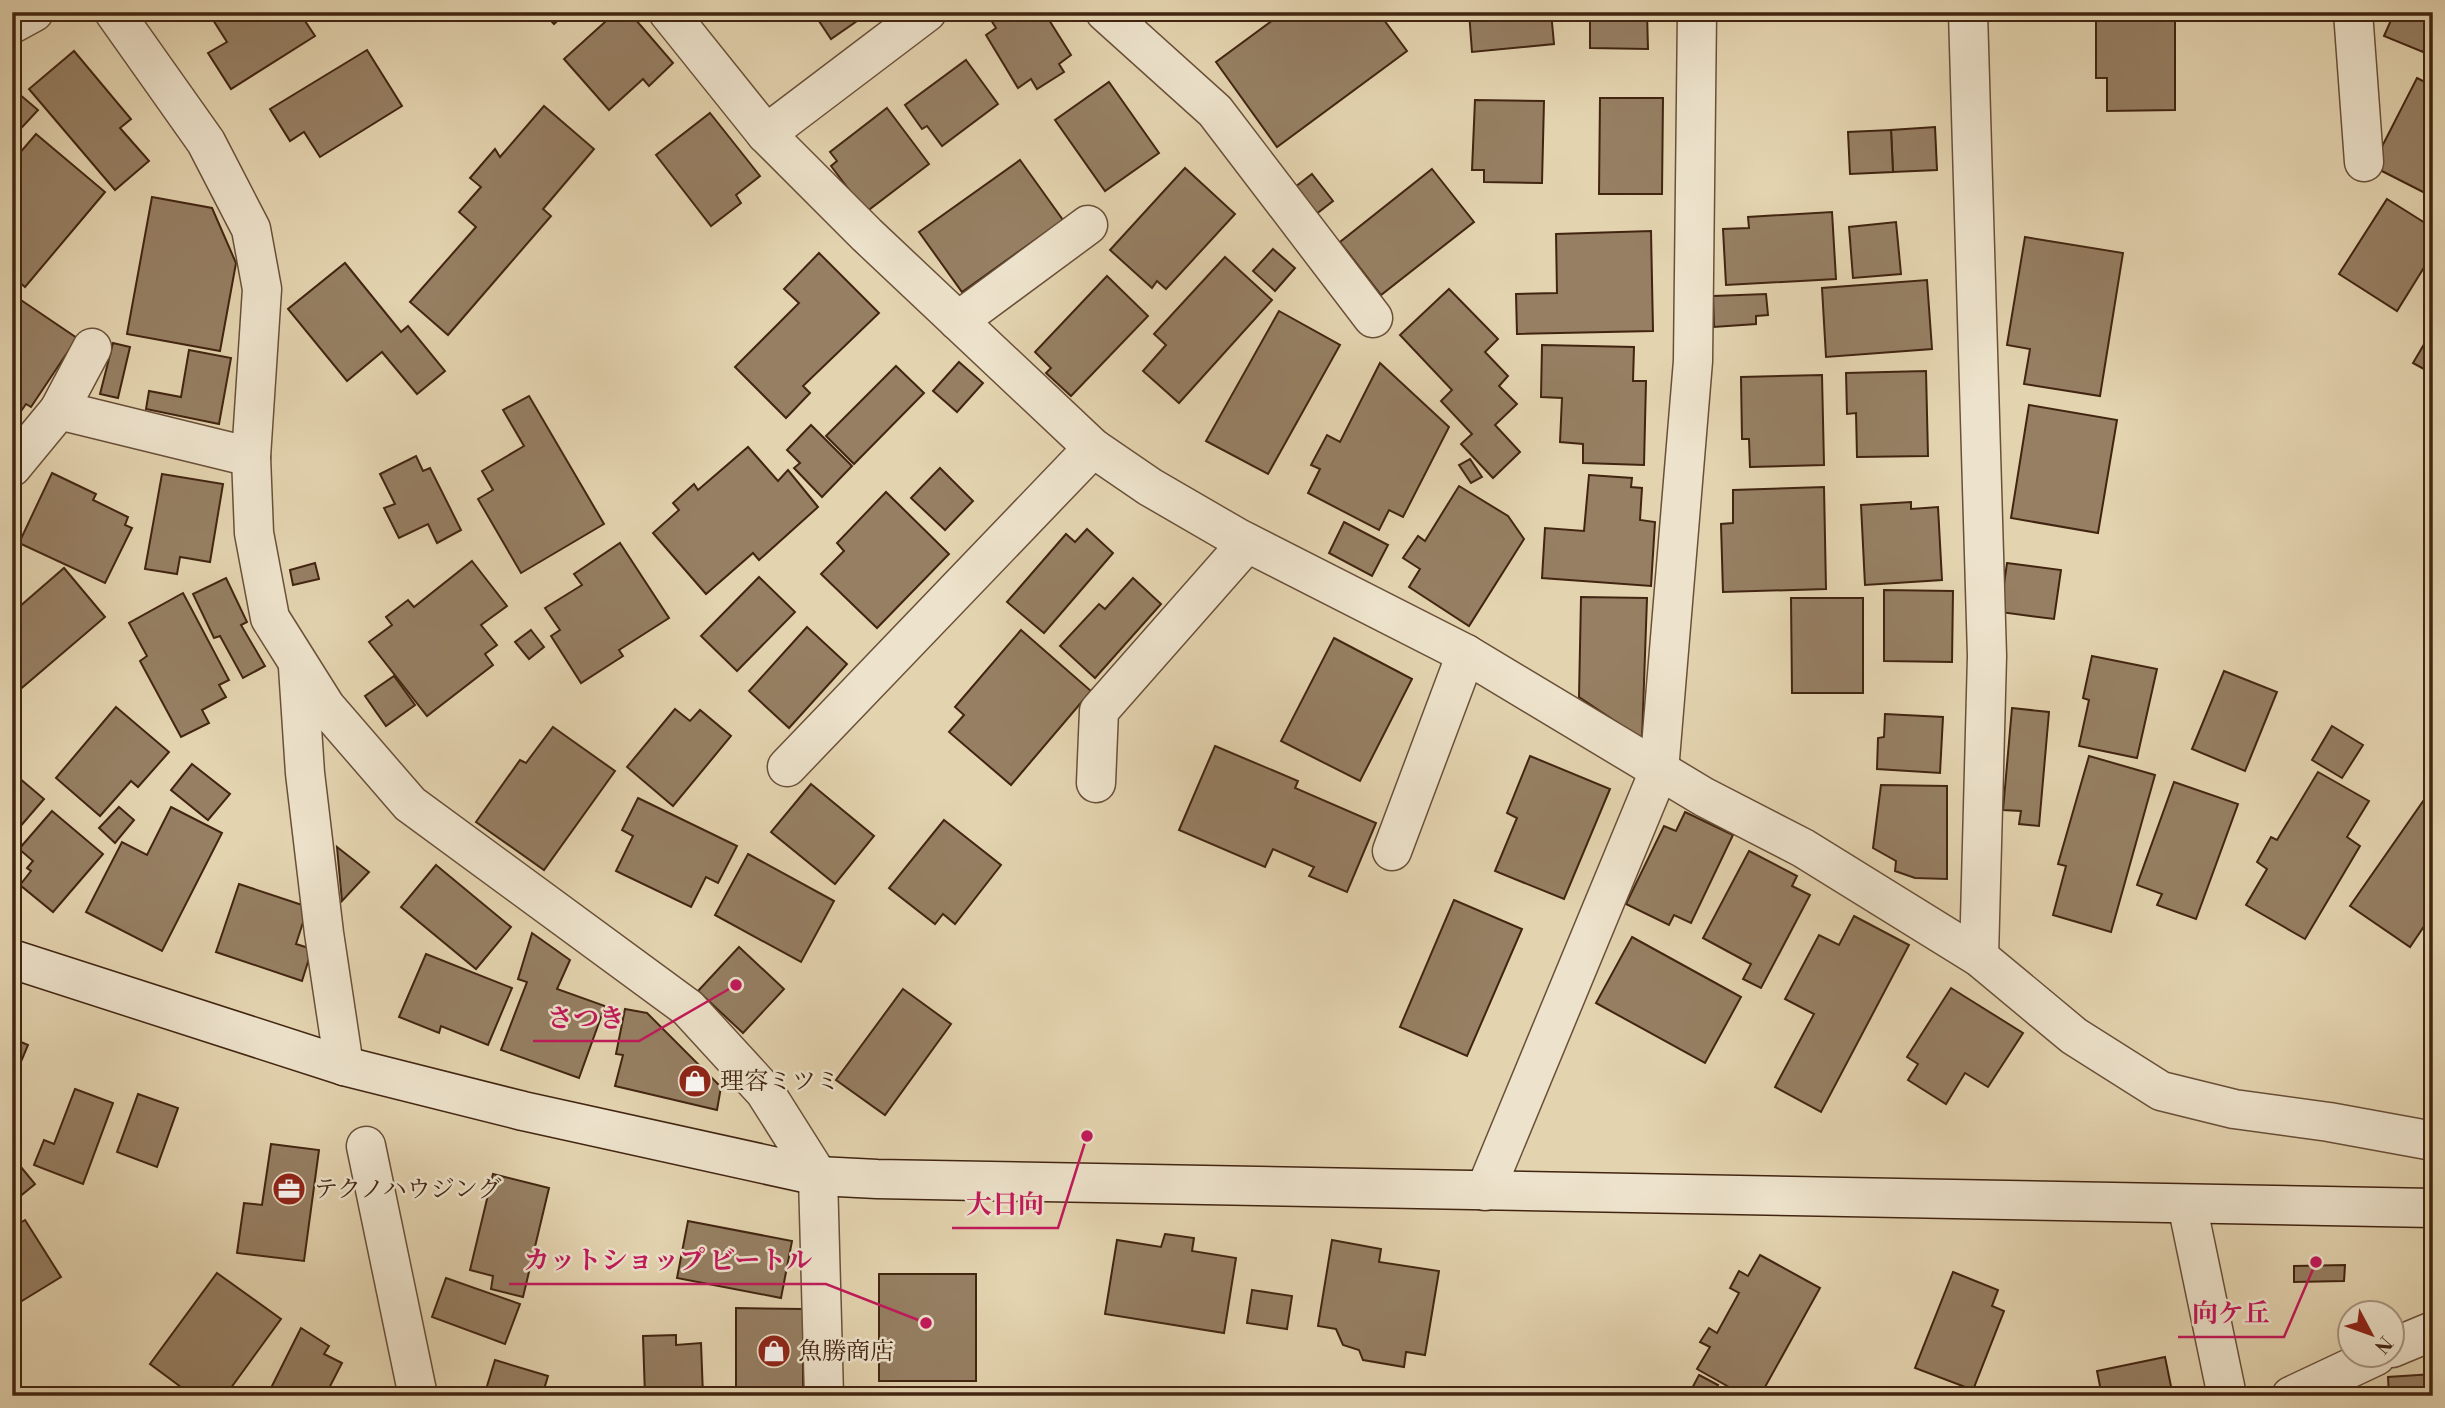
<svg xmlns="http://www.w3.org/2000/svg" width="2445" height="1408" font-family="'Libre Bodoni','Noto Serif JP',serif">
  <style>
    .building { fill: #967f63; stroke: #422511; stroke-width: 2 }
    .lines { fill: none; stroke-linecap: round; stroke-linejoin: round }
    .street-casing { stroke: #6a5038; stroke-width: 41 }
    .secondary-casing { stroke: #422511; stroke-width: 41 }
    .street { stroke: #ede2cb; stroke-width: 38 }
    .secondary { stroke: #ede2cb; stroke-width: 38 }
    .labels { text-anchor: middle; stroke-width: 5; stroke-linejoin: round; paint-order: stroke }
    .poi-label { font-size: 24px; fill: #422511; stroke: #ede2cb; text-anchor: start }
    .leader { fill: none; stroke: #c2185b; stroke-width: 2.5 }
    .callout-dot { fill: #c2185b; stroke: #ede2cb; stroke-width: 2.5 }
    .callout-label { font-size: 26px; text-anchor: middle; font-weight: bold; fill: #c2185b; stroke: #ede2cb; stroke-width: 5; stroke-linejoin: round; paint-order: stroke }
  </style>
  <rect width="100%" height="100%" fill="#e3d3af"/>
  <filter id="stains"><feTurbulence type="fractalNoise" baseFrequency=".00286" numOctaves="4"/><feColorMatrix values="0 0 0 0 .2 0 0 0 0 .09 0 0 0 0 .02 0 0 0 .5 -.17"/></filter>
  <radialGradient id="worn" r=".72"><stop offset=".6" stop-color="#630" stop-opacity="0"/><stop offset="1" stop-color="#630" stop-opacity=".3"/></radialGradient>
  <g class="building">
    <path d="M208 12H299L315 36 231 89 208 53 227 42Z"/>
    <path d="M543 12H567L554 24Z"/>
    <path d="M616 12H629L673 63 649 86 643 79 609 110 564 59Z"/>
    <path d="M813 12H870L831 39Z"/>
    <path d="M986 12H1044L1071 55 1059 64 1064 72 1037 89 1031 79 1018 88 986 35 996 28Z"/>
    <path d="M1284 12 1298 14 1300 12H1378L1407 51 1277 147 1216 62Z"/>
    <path d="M1469 12H1551L1554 44 1472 52Z"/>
    <path d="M1590 12H1647L1648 49 1590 48Z"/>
    <path d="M2096 12H2175V110L2107 111V78H2096Z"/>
    <path d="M2378 12H2433V29L2423 52 2384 36 2392 18Z"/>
    <path d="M367 50 402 106 320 157 304 132 290 141 270 109Z"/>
    <path d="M74 51 131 119 120 128 149 161 115 190 29 89Z"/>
    <path d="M966 60 998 104 942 146 927 126 922 129 905 105Z"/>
    <path d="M2417 78 2433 86V197L2372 166Z"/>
    <path d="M1109 82 1159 153 1105 191 1055 120Z"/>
    <path d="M12 88 38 110 12 138Z"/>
    <path d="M1600 98H1663L1662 194H1599Z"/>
    <path d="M1475 100 1544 101 1542 183 1484 182V170H1472Z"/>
    <path d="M544 106 594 149 543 209 551 216 448 335 410 302 476 227 459 212 481 187 470 178 495 149 500 157Z"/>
    <path d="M887 108 929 164 866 212 831 166 837 161 830 152Z"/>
    <path d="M710 113 760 176 736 195 741 203 711 226 656 155Z"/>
    <path d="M1935 127 1937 170 1893 172 1891 130Z"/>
    <path d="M1891 130 1893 172 1850 174 1848 132Z"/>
    <path d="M36 134 105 192 25 287 12 276V162Z"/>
    <path d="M1020 160 1063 220 962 292 919 232Z"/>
    <path d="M1185 168 1235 214 1166 289 1157 281 1152 288 1110 250Z"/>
    <path d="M1432 169 1474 222 1381 295 1340 242Z"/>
    <path d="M1312 174 1333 201 1311 218 1290 191Z"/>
    <path d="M152 197 212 208 236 263 220 351 127 334Z"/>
    <path d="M2387 199 2433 228V253L2397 311 2339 274Z"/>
    <path d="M1832 212 1836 279 1726 285 1723 229 1749 228 1748 217Z"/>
    <path d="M1896 222 1901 274 1853 278 1849 227Z"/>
    <path d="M1651 231 1653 331 1517 334 1516 294 1557 293 1556 234Z"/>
    <path d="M2025 237 2123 253 2100 396 2024 384 2030 349 2007 345Z"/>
    <path d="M1273 249 1295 268 1275 291 1253 271Z"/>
    <path d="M819 253 879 313 803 386 810 393 786 418 735 367 799 303 784 289Z"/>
    <path d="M1225 257 1272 300 1179 403 1143 371 1166 345 1154 334Z"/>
    <path d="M345 263 401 332 408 326 445 371 417 394 382 352 347 381 288 309Z"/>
    <path d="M1107 276 1148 316 1071 396 1046 373 1051 368 1035 352Z"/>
    <path d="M1927 280 1932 349 1826 357 1822 288Z"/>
    <path d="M1449 289 1498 339 1485 352 1508 376 1499 386 1517 404 1495 425 1520 452 1493 478 1461 444 1472 434 1441 401 1452 390 1400 335Z"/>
    <path d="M12 294 77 338 31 407 26 404 12 424Z"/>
    <path d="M1766 294 1768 315 1756 316V324L1714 327 1713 296Z"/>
    <path d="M1279 311 1340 345 1268 474 1206 441Z"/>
    <path d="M2433 329V374L2413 363Z"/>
    <path d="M113 343 130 347 118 398 100 394Z"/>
    <path d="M1542 345 1634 347 1633 381H1646L1644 465 1583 463V444L1560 442 1562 398 1541 397Z"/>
    <path d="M189 350 231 358 219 424 146 409 149 391 181 397Z"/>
    <path d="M959 362 983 383 957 412 933 391Z"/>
    <path d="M1380 363 1449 427 1403 517 1389 510 1379 530 1308 493 1320 469 1311 465 1327 435 1340 442Z"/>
    <path d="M896 366 924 393 854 464 826 436Z"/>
    <path d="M1926 371 1928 456 1857 457 1856 413 1847 414 1846 373Z"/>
    <path d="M1822 375 1824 465 1750 467 1749 439H1742L1741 377Z"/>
    <path d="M529 396 604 524 521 573 478 499 493 490 482 471 524 446 503 410Z"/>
    <path d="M2029 405 2117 420 2098 533 2011 518Z"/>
    <path d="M811 425 852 466 822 497 794 468 800 463 787 450Z"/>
    <path d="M748 447 778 481 788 470 818 507 759 560 753 553 706 594 653 533 679 510 673 503 694 484 698 490Z"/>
    <path d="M416 456 423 471 430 468 461 530 437 543 428 524 399 538 384 508 395 504 380 474Z"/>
    <path d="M1470 459 1482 477 1471 483 1459 465Z"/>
    <path d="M940 468 973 501 945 530 911 498Z"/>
    <path d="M52 473 96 494 93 500 128 517 125 525 132 528 105 583 19 543Z"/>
    <path d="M162 474 223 484 210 562 180 557 177 574 145 569Z"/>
    <path d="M1589 475 1632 478 1631 487 1642 488 1640 520 1655 522 1651 586 1542 578 1545 528 1584 531Z"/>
    <path d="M1459 486 1508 516 1524 539 1469 626 1409 587 1420 569 1403 558 1418 536 1425 541Z"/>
    <path d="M1824 487 1826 589 1723 592 1721 524 1733 523V490Z"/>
    <path d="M886 492 949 554 877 628 821 574 844 551 837 543Z"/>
    <path d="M1911 502V509L1938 507 1942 580 1865 585 1861 505Z"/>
    <path d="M1344 522 1388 545 1372 576 1329 553Z"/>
    <path d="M1087 529 1113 553 1044 633 1007 602 1066 534 1075 542Z"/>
    <path d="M620 543 669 618 619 650 623 656 581 683 551 636 560 630 545 608 582 585 574 574Z"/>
    <path d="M472 561 507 606 481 625 497 645 485 654 493 665 427 716 369 642 392 625 386 617 408 600 414 607Z"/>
    <path d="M315 563 319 579 293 585 290 570Z"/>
    <path d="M2007 563 2061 570 2054 619 2000 612Z"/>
    <path d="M64 568 105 617 17 692 12 686V599L19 607Z"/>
    <path d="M759 577 795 612 737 671 701 636Z"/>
    <path d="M226 578 247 622 241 625 265 666 243 678 220 636 214 638 193 594Z"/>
    <path d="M1133 578 1161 604 1095 678 1060 646 1099 604 1105 609Z"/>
    <path d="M1884 590 1953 591 1952 662 1884 661Z"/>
    <path d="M183 593 229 680 219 685 226 697 202 710 209 723 181 737 140 661 147 656 129 623Z"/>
    <path d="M1581 597 1647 598 1642 739 1579 697Z"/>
    <path d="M1791 598H1863V693H1792Z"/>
    <path d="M807 627 847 664 789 728 749 691Z"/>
    <path d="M531 630 544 647 529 659 515 642Z"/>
    <path d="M1021 630 1091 691 1011 785 949 732 964 715 955 707Z"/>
    <path d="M1334 638 1412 679 1360 781 1281 741Z"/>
    <path d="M2092 656 2157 669 2137 758 2079 746 2089 700 2083 698Z"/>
    <path d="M2224 671 2277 692 2245 771 2192 749Z"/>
    <path d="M394 676 415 705 386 726 365 696Z"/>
    <path d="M116 707 169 752 138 787 131 781 100 816 56 778Z"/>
    <path d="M2012 708 2049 712 2039 826 2019 824 2021 811 2003 810Z"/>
    <path d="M675 709 690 721 700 710 731 736 673 806 627 767Z"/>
    <path d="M1885 714 1943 717 1940 773 1877 769 1878 738 1884 737Z"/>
    <path d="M2332 726 2363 745 2342 778 2312 760Z"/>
    <path d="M553 727 615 771 544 870 476 822 520 760 526 763Z"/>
    <path d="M1215 746 1298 781 1295 788 1376 823 1347 892 1309 876 1314 867 1273 849 1265 867 1179 830Z"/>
    <path d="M1530 756 1610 789 1564 899 1495 871 1517 818 1507 813Z"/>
    <path d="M2089 756 2155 775 2111 932 2053 915 2066 866 2058 864Z"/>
    <path d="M192 764 230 794 208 820 171 790Z"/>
    <path d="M12 772 44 799 12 836Z"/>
    <path d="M2318 772 2369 801 2347 837 2360 846 2305 939 2246 905 2267 869 2257 862 2271 837 2277 840Z"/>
    <path d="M2174 782 2238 804 2196 919 2157 905 2162 894 2137 885Z"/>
    <path d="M811 784 874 836 835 884 771 832Z"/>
    <path d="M1881 785 1947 786V879L1915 878 1895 871 1896 861 1873 848Z"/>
    <path d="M2433 787V913L2410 947 2350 906Z"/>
    <path d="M638 798 737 846 718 883 706 877 691 907 616 871 633 836 622 830Z"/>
    <path d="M119 807 134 820 115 843 99 828Z"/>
    <path d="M171 807 222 833 162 951 86 912 122 842 147 855Z"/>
    <path d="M52 811 103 854 53 912 20 885 31 871 27 868 33 861 19 849Z"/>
    <path d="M1685 812 1733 835 1691 923 1674 915 1669 925 1626 904 1664 826 1676 831Z"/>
    <path d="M944 820 1001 865 955 924 943 914 935 924 889 888Z"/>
    <path d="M337 847 369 872 342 901Z"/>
    <path d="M1749 851 1797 876 1792 886 1810 895 1761 988 1743 979 1751 964 1703 938Z"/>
    <path d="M748 854 834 901 801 962 715 915Z"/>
    <path d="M436 865 511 927 476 969 401 907Z"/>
    <path d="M239 884 308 907 296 944 312 949 302 981 216 952Z"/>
    <path d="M1454 900 1522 929 1467 1056 1400 1027Z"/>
    <path d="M1854 916 1909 945 1821 1112 1775 1087 1814 1014 1785 999 1819 935 1839 945Z"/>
    <path d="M532 933 570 960 557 989 605 1006 579 1078 501 1050 527 982 518 979Z"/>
    <path d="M1632 937 1741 997 1705 1063 1596 1003Z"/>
    <path d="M739 947 784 989 743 1033 698 991Z"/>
    <path d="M426 954 512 988 488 1045 441 1026 439 1033 399 1017Z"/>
    <path d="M1951 988 2023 1033 1988 1087 1965 1073 1946 1104 1908 1080 1918 1064 1907 1057Z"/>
    <path d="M903 989 951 1024 885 1115 836 1080Z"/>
    <path d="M625 1009 647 1013 721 1087 717 1110 615 1086 623 1055 616 1054Z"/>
    <path d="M12 1038 28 1045 12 1083Z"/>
    <path d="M75 1089 113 1103 83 1184 34 1165 44 1140 54 1144Z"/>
    <path d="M138 1094 178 1108 157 1167 117 1152Z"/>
    <path d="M271 1144 319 1150 304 1261 237 1253 244 1203 262 1205Z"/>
    <path d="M16 1161 35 1184 12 1203V1164Z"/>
    <path d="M493 1174 549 1188 523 1297 491 1289 493 1276 470 1270Z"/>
    <path d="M25 1220 61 1277 12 1307V1228Z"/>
    <path d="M688 1221 792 1241 781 1298 677 1278Z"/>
    <path d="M1165 1234 1194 1238 1192 1251 1236 1258 1224 1333 1105 1314 1117 1240 1161 1247Z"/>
    <path d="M1332 1240 1381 1249 1379 1262 1439 1271 1425 1355 1406 1352 1404 1367 1363 1360 1359 1350 1343 1345 1336 1329 1318 1326Z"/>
    <path d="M1760 1255 1820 1288 1760 1396H1745L1697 1369 1710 1347 1700 1342 1709 1328 1717 1333 1739 1293 1730 1288 1739 1271 1748 1276Z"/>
    <path d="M2345 1265 2344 1281 2294 1282V1266Z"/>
    <path d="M1953 1272 1998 1290 1992 1306 2004 1311 1973 1390 1915 1368Z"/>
    <path d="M217 1273 281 1319 225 1396H193L150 1364Z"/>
    <rect x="879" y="1274" width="97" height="107"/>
    <path d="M446 1278 520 1304 505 1344 432 1317Z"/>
    <path d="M1252 1290 1292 1296 1287 1329 1247 1323Z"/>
    <path d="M736 1308 803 1309V1396H709V1387H736Z"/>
    <path d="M301 1328 329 1346 324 1354 342 1363 325 1396H267Z"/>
    <path d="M676 1335V1345L701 1343 703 1396H645L643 1336Z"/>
    <path d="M2165 1357 2173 1396H2102L2097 1371Z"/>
    <path d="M495 1360 548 1376 542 1396H484Z"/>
    <path d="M2433 1374V1396H2389L2388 1377Z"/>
    <path d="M1699 1375 1718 1385 1712 1396H1688Z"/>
  </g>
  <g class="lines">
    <defs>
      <g id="street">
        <path d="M114 12 206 142 251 229 262 289 251 457 254 533 270 618 326 707 410 804 688 1008 765 1092 818 1176 824 1396"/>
        <path d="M668 12 766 134 867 235 1093 448 1150 487 1238 538 1466 654 1704 797 1803 848 1979 957 2074 1036 2161 1091 2234 1109 2329 1122 2433 1141"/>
        <path d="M1105 12 1215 111 1373 318"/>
        <path d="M1968 12 1987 656 1979 957"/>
        <path d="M2353 12 2364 162"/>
        <path d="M12 24 34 12"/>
        <path d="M766 134 927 12"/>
        <path d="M958 321 1088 225"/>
        <path d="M59 410 92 348"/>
        <path d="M12 467 59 410 251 457"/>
        <path d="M298 667 305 773 324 933 344 1066"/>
        <path d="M787 767 1093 448"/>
        <path d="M1096 783 1099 711 1247 543"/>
        <path d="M1392 851 1466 654"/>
        <path d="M366 1146 418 1396"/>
        <path d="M1485 1191 1659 771 1693 361 1697 12"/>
        <path d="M2187 1204 2227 1396"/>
        <path d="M2392 1348 2433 1331"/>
        <path d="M2291 1396 2376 1356"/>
      </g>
      <path id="secondary" d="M12 959 344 1066 523 1111 818 1176 877 1179 2433 1208"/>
    </defs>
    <use href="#street" class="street-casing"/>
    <use href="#secondary" class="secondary-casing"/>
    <use href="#street" class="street"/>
    <use href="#secondary" class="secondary"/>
  </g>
  <defs>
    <symbol id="shop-disc" viewBox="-11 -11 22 22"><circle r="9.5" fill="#8f2418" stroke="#ede2cb"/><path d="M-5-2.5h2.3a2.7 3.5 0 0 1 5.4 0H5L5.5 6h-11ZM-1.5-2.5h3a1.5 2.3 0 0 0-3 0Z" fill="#fff"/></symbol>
    <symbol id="office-disc" viewBox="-11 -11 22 22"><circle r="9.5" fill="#8f2418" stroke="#ede2cb"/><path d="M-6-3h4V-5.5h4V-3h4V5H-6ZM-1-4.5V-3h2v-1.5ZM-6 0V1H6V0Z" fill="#fff"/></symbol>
  </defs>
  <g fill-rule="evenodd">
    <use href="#shop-disc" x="676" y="1062" width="38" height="38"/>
    <use href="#office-disc" x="270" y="1170" width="38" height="38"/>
    <use href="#shop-disc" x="755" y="1332" width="38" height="38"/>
  </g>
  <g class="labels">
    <g class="poi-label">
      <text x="720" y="1089">理容ミツミ</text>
      <text x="314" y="1197">テクノハウジング</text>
      <text x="798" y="1359">魚勝商店</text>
    </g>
  </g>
  <path class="leader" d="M736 985L639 1041H533M1087 1136L1058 1228H952M926 1323L826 1284H509M2316 1262L2284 1337H2178"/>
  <g class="callout-dot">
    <circle cx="736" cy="985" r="7"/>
    <circle cx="1087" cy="1136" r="7"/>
    <circle cx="926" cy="1323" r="7"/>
    <circle cx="2316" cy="1262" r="7"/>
  </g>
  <g class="callout-label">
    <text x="586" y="1027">さつき</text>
    <text x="1005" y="1213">大日向</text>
    <text x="668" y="1269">カットショップ ビートル</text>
    <text x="2231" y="1322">向ケ丘</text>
  </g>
  <rect width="2445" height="1408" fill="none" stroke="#e3d3af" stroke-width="42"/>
  <rect x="14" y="14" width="2417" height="1380" fill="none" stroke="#422511" stroke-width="3.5"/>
  <rect x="21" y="21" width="2403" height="1366" fill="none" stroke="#422511" stroke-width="2"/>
  <g transform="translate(2371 1334) rotate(131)"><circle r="33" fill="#ede2cb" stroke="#a99681" stroke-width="2"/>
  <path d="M0-5L12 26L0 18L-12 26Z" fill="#8f2418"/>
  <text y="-10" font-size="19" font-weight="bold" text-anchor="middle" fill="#422511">N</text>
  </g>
  <rect width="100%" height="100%" filter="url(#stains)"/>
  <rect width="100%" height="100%" fill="url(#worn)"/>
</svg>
